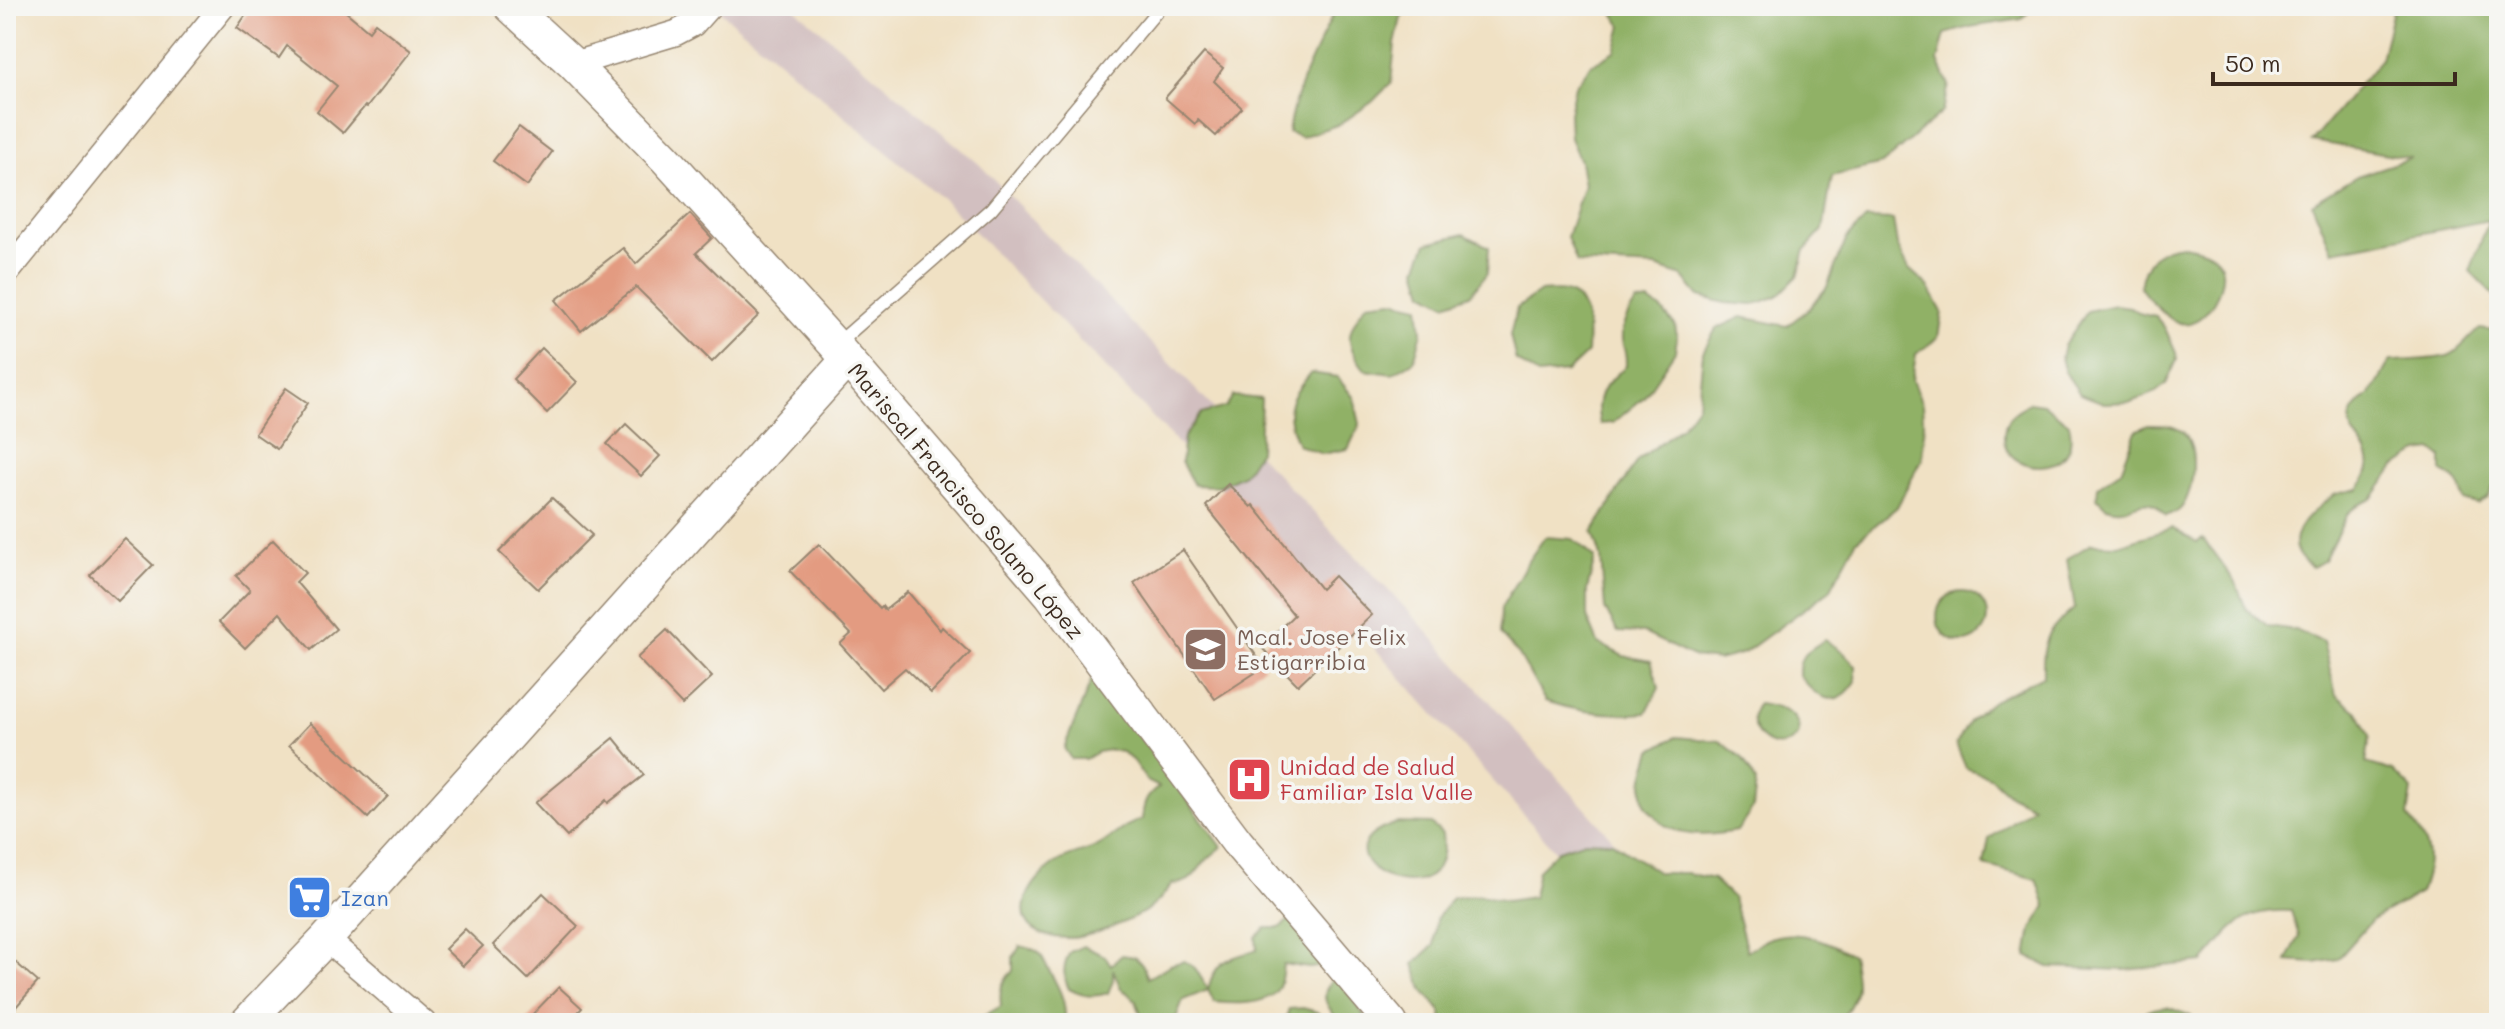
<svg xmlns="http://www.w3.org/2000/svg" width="2505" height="1029" font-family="Mali,sans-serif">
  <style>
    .industrial { fill: #d2bfc0 }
    .forest { fill: #90b166; stroke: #666e42; stroke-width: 2 }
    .building { fill: #e39b81 }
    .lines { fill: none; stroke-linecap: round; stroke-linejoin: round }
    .service-casing { stroke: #968671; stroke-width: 15 }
    .minor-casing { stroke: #968671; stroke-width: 27 }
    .tertiary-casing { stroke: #968671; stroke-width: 35 }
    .service { stroke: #fff; stroke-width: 12 }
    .minor { stroke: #fff; stroke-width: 24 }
    .tertiary { stroke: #fff; stroke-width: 32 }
    .labels { text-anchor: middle; stroke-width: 7; stroke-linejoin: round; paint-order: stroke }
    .street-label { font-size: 22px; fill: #3b2a1e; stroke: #f6f6f2 }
    .education-label { font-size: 22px; fill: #785e54; stroke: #f6f6f2; text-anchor: start }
    .health-label { font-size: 22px; fill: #be3a42; stroke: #f6f6f2; text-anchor: start }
    .shop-label { font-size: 22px; fill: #366cbe; stroke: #f6f6f2; text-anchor: start }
  </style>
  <rect width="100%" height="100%" fill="#f6f6f2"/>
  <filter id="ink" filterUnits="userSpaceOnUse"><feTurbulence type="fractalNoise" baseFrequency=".0125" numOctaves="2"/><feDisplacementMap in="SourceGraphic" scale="16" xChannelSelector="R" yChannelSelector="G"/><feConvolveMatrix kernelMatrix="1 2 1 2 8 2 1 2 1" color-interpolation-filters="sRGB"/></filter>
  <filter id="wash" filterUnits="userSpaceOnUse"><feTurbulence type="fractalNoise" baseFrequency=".006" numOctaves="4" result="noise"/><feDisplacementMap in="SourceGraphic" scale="32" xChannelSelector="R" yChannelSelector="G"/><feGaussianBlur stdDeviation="1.8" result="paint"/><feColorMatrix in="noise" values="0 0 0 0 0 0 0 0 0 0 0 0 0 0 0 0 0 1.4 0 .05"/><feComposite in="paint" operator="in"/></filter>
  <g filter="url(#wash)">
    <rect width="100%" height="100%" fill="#f0e1c4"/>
    <path class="industrial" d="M714 6H792L979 164 1415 618 1777 1023H1709L1380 654 947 203Z"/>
    <g class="forest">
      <path d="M1337 6H1409L1401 18 1395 44 1391 83 1372 102 1340 124 1301 137 1288 132C1294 90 1319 44 1337 6Z"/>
      <path d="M1608 6H2034L2022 19 1970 27 1945 34 1938 61 1949 85 1942 112 1882 164 1832 176 1823 230 1805 250 1798 276 1778 296 1753 305 1725 303 1699 296 1682 276 1656 267 1577 263 1567 237 1584 185 1580 161 1570 138 1569 113 1575 86 1591 65 1615 51 1622 26Z"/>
      <path d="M2394 6H2499V300L2470 271 2489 220 2332 251 2312 203 2357 176 2411 158 2312 141 2381 59Z"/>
      <path d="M1866 219 1893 220 1897 245 1909 269 1928 286 1942 312 1938 338 1916 354 1912 380 1922 405 1924 432 1922 459 1897 507 1856 541 1830 590 1744 653 1718 660 1693 657 1644 633 1618 632 1605 609 1601 557 1593 532 1637 461 1682 426 1698 404 1703 352 1716 329 1742 317 1787 326 1810 308 1827 287 1847 238Z"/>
      <path d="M1464 234 1489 247 1487 273 1470 295 1446 304 1424 292 1417 268 1427 243Z"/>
      <path d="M2183 245C2196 247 2216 251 2221 265 2228 287 2203 332 2177 322 2165 317 2147 298 2140 287 2144 261 2156 247 2183 245Z"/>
      <path d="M1540 292C1547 292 1558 290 1565 292 1591 299 1588 333 1587 353L1567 372 1538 375 1516 361 1510 335 1517 308Z"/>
      <path d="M1393 300 1419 306 1422 332 1414 361 1392 374 1365 370C1343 341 1346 332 1367 303Z"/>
      <path d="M1649 301 1661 309 1675 325 1677 338 1675 351 1644 397 1613 423 1600 424C1593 394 1605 385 1626 366 1627 352 1624 352 1622 340 1620 326 1628 314 1636 303Z"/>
      <path d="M2115 305 2130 307 2142 314 2156 317 2165 328 2176 353 2177 360 2166 384 2156 392 2131 402 2104 403 2080 394 2065 372 2061 358 2064 345 2088 311Z"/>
      <path d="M2480 329 2494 331 2499 335V349L2497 351H2499V475L2488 498 2477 504 2464 501C2462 485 2456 479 2442 472V458L2432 450 2419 452 2395 467 2372 499 2358 505 2348 513 2324 560 2312 567C2282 549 2297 524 2319 507 2324 503 2329 498 2334 495 2341 492 2351 491 2359 489 2389 448 2344 444 2351 416 2355 404 2368 397 2375 388 2382 379 2382 371 2391 361 2405 360 2439 360 2450 355 2460 351 2468 337 2480 329Z"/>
      <path d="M1311 373 1337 377 1354 398 1360 424 1348 449 1322 454 1298 445C1283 410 1287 402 1311 373Z"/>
      <path d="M1233 396 1261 399 1259 451 1244 474 1219 486 1194 485 1181 462 1184 437 1201 414 1226 407Z"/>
      <path d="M2029 402 2043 404 2069 424C2083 481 2002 475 2004 436 2004 430 2006 423 2009 418 2014 412 2023 407 2029 402Z"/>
      <path d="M2148 425C2161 425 2174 424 2184 433 2199 447 2194 499 2178 511 2175 513 2170 514 2166 516 2143 485 2132 518 2107 507 2103 505 2101 501 2097 498L2098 486 2121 470 2136 431Z"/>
      <path d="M2172 528 2197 542 2203 539 2236 583 2246 609 2268 626 2295 630 2323 642 2336 695 2358 712 2370 736 2366 763 2393 771 2412 790 2408 816C2431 848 2433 855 2420 893L2373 919 2338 959 2314 963 2287 961 2299 936 2291 911C2240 908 2234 928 2203 962L2125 970 2049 967 2027 956 2032 929 2046 906 2037 879 1984 865 1989 839 2033 806 2010 795 1990 777 1966 768 1956 744 1970 720 1993 701 2043 676C2042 638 2047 632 2075 608L2067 559 2091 544 2118 545Z"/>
      <path d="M1545 537 1573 539 1595 558 1587 590V617L1598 643 1623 656 1651 661 1659 688 1646 713C1611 716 1578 712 1545 701L1519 655 1500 634 1501 608 1528 561Z"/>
      <circle cx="1962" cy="617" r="25"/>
      <path d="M1825 640 1842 651 1856 666V681C1837 711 1816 699 1799 675 1798 654 1808 651 1825 640Z"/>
      <path d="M1094 674 1222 847C1216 852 1210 856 1205 862 1192 875 1195 882 1172 884 1167 890 1162 898 1156 903 1140 918 1088 939 1066 938 1006 936 1018 889 1056 863 1068 855 1083 853 1096 847 1113 839 1122 824 1142 820 1143 804 1146 796 1159 787L1147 781 1133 761 1122 752 1110 750 1097 752 1085 759H1071L1064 748Z"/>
      <path d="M1758 704C1776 707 1800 710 1799 734 1796 737 1793 741 1789 743 1767 755 1741 723 1758 704Z"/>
      <path d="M1676 737 1720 741 1742 758 1756 782 1753 808 1737 831C1709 836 1674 840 1654 815 1650 811 1645 805 1644 800 1640 783 1647 766 1652 750Z"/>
      <path d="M1398 823 1431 824 1442 834C1454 933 1296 853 1398 823Z"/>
      <path d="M1585 841 1612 842 1659 873H1686L1713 879 1733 898 1747 951C1755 947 1763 941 1770 938 1799 928 1828 941 1852 955 1859 987 1859 997 1838 1023H1442L1441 1011 1423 990 1414 964 1434 945 1436 919 1452 898 1480 895 1506 901 1533 897 1538 870 1558 850Z"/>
      <path d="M1290 919 1324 966 1309 968 1283 964C1282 973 1282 983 1277 990 1266 1006 1231 1004 1214 1002L1208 990 1183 1000 1174 1023H1143C1137 1005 1140 999 1121 989L1113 969V980L1108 993C1092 998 1083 996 1069 989 1062 975 1063 966 1070 952L1083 946 1105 956 1111 965 1122 955 1135 957 1143 966 1148 978 1170 965 1184 961 1195 968 1208 989C1216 958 1229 959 1257 950L1256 937 1266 928H1280Z"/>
      <path d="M1020 946C1046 951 1040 956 1051 974 1061 991 1066 1003 1065 1023H975L977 1020 1001 1006C999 990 1001 982 1013 971V958Z"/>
      <path d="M1336 974 1365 1017 1355 1023 1340 1022C1323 1003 1319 994 1336 974Z"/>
      <path d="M2167 1007 2191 1016 2198 1023H2130C2142 1012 2151 1008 2167 1007Z"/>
      <path d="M1303 1008 1317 1012 1327 1023H1285L1289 1009Z"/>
    </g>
    <g id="blocks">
      <g class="building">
        <path d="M252 6H339L369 31 375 23 411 51 367 107 365 106 343 133 317 111 337 86 287 46 279 58 237 28Z"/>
        <path d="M1204 53 1223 68 1214 81 1242 108 1216 136 1198 120 1195 124 1165 98Z"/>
        <path d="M519 127 552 152 527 186 493 161Z"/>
        <path d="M690 214 712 238 696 253 759 315 712 362 636 287 581 331 556 300 623 248 636 264Z"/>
        <path d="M542 348 577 382 547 413 513 379Z"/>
        <path d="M286 388 308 403 277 449 255 434Z"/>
        <path d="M626 424 660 456 641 476 607 444Z"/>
        <path d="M1228 484 1251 507 1253 505 1321 589 1334 576 1372 615 1298 685 1261 647 1294 615 1206 506Z"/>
        <path d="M552 498 592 535 538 589 499 552Z"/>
        <path d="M125 539 153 565 118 601 90 575Z"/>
        <path d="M273 540 305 573 296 582 336 629 311 650 280 613 245 648 219 622 250 590 236 576Z"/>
        <path d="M819 544 880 608 882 606 885 610 908 592 940 630 942 627 970 653 931 693 905 668 881 689 840 644 851 634 790 571Z"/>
        <path d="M1183 550 1264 667 1215 699 1134 583Z"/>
        <path d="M667 630 712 677 682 705 637 658Z"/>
        <path d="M310 723 388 796 368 818 289 745Z"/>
        <path d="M614 738 644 775 608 803 606 800 567 837 535 803Z"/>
        <path d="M543 893 578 926 528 979 493 945Z"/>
        <path d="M465 929 483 946 463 966 445 949Z"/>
        <path d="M6 954 38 982 6 1018Z"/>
        <path d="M559 987 582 1008 568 1023H524Z"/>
      </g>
    </g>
  </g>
  <g filter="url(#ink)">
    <use href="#blocks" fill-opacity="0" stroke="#968671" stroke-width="2"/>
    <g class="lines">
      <defs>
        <path id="service" d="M838 343 991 209 1161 6"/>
        <g id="minor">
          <path d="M573 64 676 33 693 24 709 6"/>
          <path d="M6 274 223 6"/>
          <path d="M326 939 424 1023"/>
        </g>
        <g id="tertiary">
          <path d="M510 6 573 64 665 158 835 345 1050 594 1237 842 1391 1023"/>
          <path d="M246 1023 326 939 847 360"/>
        </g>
      </defs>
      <use href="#service" class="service-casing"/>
      <use href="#minor" class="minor-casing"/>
      <use href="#tertiary" class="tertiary-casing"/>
      <use href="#service" class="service"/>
      <use href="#minor" class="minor"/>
      <use href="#tertiary" class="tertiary"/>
    </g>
  </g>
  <defs>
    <symbol id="school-square" viewBox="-11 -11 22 22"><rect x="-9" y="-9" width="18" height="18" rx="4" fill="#8d6e63" stroke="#f6f6f2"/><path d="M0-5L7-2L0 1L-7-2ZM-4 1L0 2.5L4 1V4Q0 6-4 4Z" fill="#fff"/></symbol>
    <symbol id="hospital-square" viewBox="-11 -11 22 22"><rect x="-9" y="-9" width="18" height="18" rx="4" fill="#e0444e" stroke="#f6f6f2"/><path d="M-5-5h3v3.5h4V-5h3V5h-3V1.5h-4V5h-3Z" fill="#fff"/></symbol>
    <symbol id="supermarket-square" viewBox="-11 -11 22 22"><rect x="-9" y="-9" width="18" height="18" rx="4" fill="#3f7fe0" stroke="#f6f6f2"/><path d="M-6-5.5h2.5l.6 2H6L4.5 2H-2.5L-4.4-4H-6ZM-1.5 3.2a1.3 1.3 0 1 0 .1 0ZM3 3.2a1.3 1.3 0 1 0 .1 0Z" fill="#fff"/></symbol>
  </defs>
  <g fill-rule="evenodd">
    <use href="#school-square" x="1180" y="624" width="51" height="51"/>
    <use href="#hospital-square" x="1224" y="754" width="51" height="51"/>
    <use href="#supermarket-square" x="284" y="872" width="51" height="51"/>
  </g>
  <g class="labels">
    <g class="street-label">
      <text transform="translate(966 501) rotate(50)" y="8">Mariscal Francisco Solano López</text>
    </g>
    <g class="education-label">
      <text x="1237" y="645">Mcal. Jose Felix<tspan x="1237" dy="25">Estigarribia</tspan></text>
    </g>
    <g class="health-label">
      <text x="1280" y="775">Unidad de Salud<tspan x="1280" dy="25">Familiar Isla Valle</tspan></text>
    </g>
    <g class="shop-label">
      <text x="341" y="906">Izan</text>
    </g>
  </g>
  <rect width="2505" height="1029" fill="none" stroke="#f6f6f2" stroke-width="32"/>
  <path d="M2213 72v12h242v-12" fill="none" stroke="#3b2a1e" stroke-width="4"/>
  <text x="2225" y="72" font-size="24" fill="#3b2a1e" stroke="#f6f6f2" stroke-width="6" paint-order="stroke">50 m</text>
</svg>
